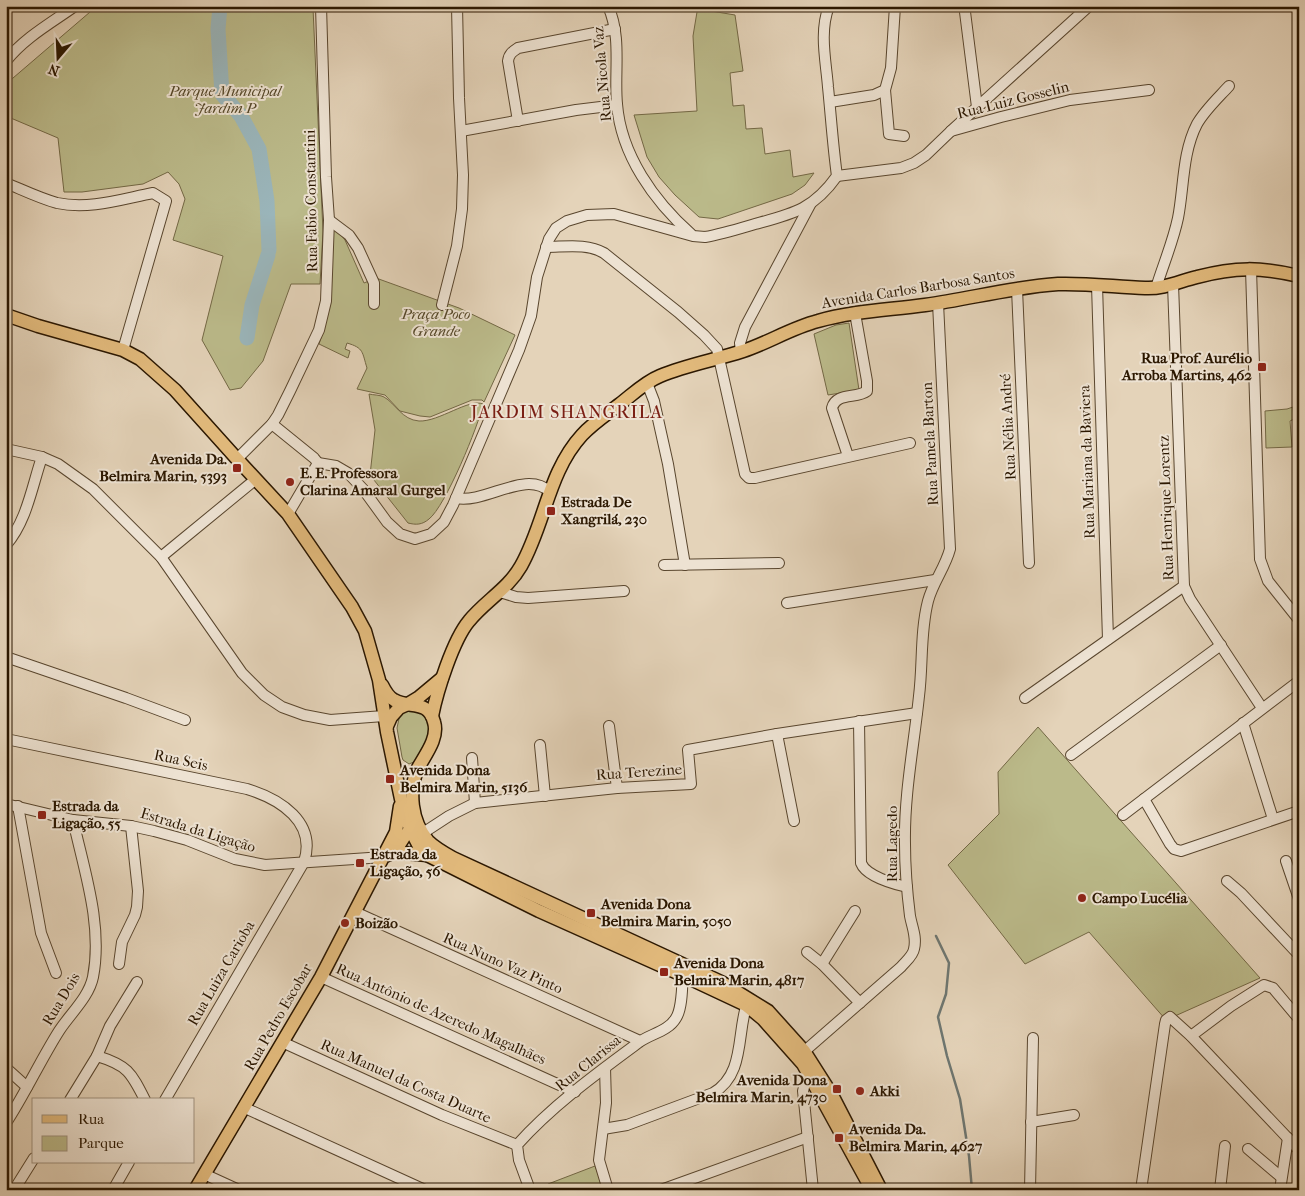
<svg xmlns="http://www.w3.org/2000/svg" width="1305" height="1196" font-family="'IM FELL French Canon',serif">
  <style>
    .green { fill: #bbba8a; stroke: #736845 }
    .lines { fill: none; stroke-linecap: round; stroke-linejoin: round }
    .stream { stroke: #6e7670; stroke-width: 2.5 }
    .river { stroke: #9ab5ba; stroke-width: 15 }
    .minor-casing { stroke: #59462e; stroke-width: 12 }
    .major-casing { stroke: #2b1700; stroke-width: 15 }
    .minor { stroke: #ede2d2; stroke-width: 10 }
    .major { stroke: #e2ba7c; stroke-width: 12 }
    .poi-dot { fill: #8f2418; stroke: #ede2d2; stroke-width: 2 }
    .labels { text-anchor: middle; stroke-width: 4; stroke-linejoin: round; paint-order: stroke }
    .street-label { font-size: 15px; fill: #2b1700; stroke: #ede2d2 }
    .park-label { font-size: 15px; font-style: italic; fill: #564829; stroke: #ede2d2 }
    .poi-label { font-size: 15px; font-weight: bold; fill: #2b1700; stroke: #ede2d2; text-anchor: start }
    .quarter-label { font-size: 18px; letter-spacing: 1px; fill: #7a1f14; stroke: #ede2d2 }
  </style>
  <rect width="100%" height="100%" fill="#e4d3b9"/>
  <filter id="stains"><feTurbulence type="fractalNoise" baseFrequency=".004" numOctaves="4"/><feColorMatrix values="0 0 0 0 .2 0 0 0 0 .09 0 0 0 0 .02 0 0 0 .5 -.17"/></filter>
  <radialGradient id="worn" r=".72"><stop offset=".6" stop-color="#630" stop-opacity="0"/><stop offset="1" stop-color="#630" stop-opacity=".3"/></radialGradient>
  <g class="green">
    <path d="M97 6H296L313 8 323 232 320 284H291L263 361 241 388 230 390 202 340 223 256 173 240 185 199 179 184 168 172 143 184 82 192H64L58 138 6 116V84Z"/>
    <path d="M698 6H711V11L735 15 743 71 730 73 733 106 744 105 746 129 762 128 765 154 790 150 793 177 814 173 805 185 792 194 718 219 699 217 675 195 659 177 647 157 634 115 697 111 693 36Z"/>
    <path d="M335 228 345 240 364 283 376 278 459 308 515 335 484 402 482 400H472L430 417 420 416 400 411 385 395 357 389 367 368C362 352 364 348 347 343L345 349 350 351 348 358 319 344 325 326 330 231Z"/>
    <path d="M849 323 859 390 828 395 814 334 836 325Z"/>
    <path d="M369 394C373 395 381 395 384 397 395 403 402 420 419 421 439 422 469 398 483 404 479 425 445 507 429 519 422 525 416 525 408 523L370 475 375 430Z"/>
    <path d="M1293 407 1294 419 1290 421 1292 447 1266 448 1265 411 1287 409Z"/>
    <path d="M415 707 434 726 416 761 409 764 403 760 402 757 397 728 400 714Z"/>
    <path d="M1038 727 1260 978 1166 1020 1089 932 1025 964 948 865 999 814 998 772Z"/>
    <path d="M595 1166 604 1190H550L548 1184Z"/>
  </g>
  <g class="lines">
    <path class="stream" d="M936 936 949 963 946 994 938 1017 947 1056 960 1099 969 1156 972 1190"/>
    <g class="river">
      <path d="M220 6 218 29 222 94 241 116 259 149 267 201 269 250"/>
      <path d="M247 338 252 305 268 255"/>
    </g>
    <defs>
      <g id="minor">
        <path d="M608 6C622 37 614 72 617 104 621 155 654 201 691 234"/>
        <path d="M965 12 977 107"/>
        <path d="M6 61C24 38 51 23 75 6"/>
        <path d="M885 90 889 134 904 136"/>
        <path d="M830 102 874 95 885 90 891 68 895 6"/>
        <path d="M518 121 508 61C509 54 512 52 518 48L615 29"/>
        <path d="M461 131 576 110 617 105"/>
        <path d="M951 131 1089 6"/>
        <path d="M837 176 901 168 914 163 926 155 951 131 1001 117 1070 100 1149 90"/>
        <path d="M6 183C23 190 39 198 57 203 89 210 122 199 153 193L166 201 123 350"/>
        <path d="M329 220 349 235 358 248 374 283V304"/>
        <path d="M546 247C565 247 587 243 604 253L678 312 704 335 717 349 745 474 749 478H755L910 443"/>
        <path d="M1251 269 1260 559 1268 581 1299 620"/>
        <path d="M1173 284 1184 586 1190 599 1262 708"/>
        <path d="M1097 285 1108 639"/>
        <path d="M1156 288C1163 265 1173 242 1178 218 1184 188 1182 153 1197 124 1205 110 1218 98 1229 86"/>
        <path d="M1017 289 1029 563"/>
        <path d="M442 305 457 246 462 209 463 175 459 98 457 6"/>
        <path d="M741 352 740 343 745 327 810 205"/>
        <path d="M647 383 654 401 668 464 685 565"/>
        <path d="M272 424 314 458 318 463 288 514"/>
        <path d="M6 449 42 457 58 464 93 489 161 557 242 673 264 695 282 707 304 715 330 720 384 716"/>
        <path d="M848 456 832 408C836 392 857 399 867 391V381L855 313"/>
        <path d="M237 459 272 424 278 415 290 391 319 330 326 301 329 220 326 177 321 6"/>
        <path d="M318 463 336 466 348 473 363 489 387 522 400 534 415 539 431 534 444 522 453 505 519 350 531 316 537 277 549 239 556 228 567 221 587 215 614 214 693 236 705 237C722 234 738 229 755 224 792 214 813 210 837 176 833 147 831 117 828 87 826 61 819 32 829 6"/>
        <path d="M456 498C486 504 526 469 550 492"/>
        <path d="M6 545C27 521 32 486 42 457"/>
        <path d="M161 557 256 479"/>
        <path d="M664 565 779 563"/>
        <path d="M500 592 516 597 528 598 624 591"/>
        <path d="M787 603 935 580"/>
        <path d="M6 657 126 698 185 720"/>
        <path d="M1025 698 1184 586"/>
        <path d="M859 721 861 863C866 876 894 884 907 887"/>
        <path d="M1243 723 1273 819"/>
        <path d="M609 726 617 788"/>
        <path d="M777 734 794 821"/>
        <path d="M6 739 247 789C280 799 317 822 304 862L165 1100"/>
        <path d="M540 745 545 796"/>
        <path d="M1071 755 1221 645"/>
        <path d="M472 758 475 803"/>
        <path d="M1144 799 1170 844 1174 849 1181 851 1299 811"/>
        <path d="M6 804 73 820 131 826 154 831 187 840 235 859 265 865 384 857"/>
        <path d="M18 806 41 933 56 973"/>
        <path d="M1123 815 1299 681"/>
        <path d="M423 833 449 816 475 803 617 788 691 784 688 750 777 734 917 713"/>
        <path d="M1286 861 1299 899"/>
        <path d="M1227 881 1241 893 1299 955"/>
        <path d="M355 912 640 1041"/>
        <path d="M807 952 822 964 860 1003"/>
        <path d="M119 964 122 942 135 915 137 907 138 891 131 826"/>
        <path d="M822 964 855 911"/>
        <path d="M321 977 575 1092"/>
        <path d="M1191 1036 1231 1006 1264 985 1273 988 1299 1019"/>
        <path d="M282 1042 442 1115 517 1145"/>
        <path d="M97 1056 110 1026 137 982"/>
        <path d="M799 1056 901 967C905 962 913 956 914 949 917 937 912 927 910 916 907 892 905 868 905 844 904 794 914 745 919 696 923 665 920 632 928 601 933 582 945 568 950 549L938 303"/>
        <path d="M6 1068 27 1087"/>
        <path d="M605 1068 606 1103 599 1160 608 1190"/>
        <path d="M808 1072 803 1091 813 1190"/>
        <path d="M70 1100 97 1056C127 1065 131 1072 145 1100"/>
        <path d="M245 1108 425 1190"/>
        <path d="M1031 1122 1074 1115"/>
        <path d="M6 1123C25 1094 40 1061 59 1031 70 1014 89 997 93 977 103 925 84 870 73 820"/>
        <path d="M603 1129 627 1125 713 1093C746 1074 736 1032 748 1000"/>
        <path d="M1248 1149 1281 1177"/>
        <path d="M204 1174 239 1190"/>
        <path d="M14 1190 34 1158"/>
        <path d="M113 1190 129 1162"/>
        <path d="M530 1190 519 1160 517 1145C552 1106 596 1074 638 1043 649 1034 668 1032 676 1018 683 1007 682 983 683 969"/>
        <path d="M661 1190 808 1137"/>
        <path d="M1030 1190 1033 1038"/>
        <path d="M1141 1190 1165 1024 1166 1020 1170 1017 1191 1036 1299 1150"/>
        <path d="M1220 1190 1225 1146"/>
        <path d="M1280 1190 1288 1138"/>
      </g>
      <g id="major">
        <path d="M6 315 38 326 123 350 140 359 175 390 237 459 288 514 352 607 365 631 379 680 387 732 401 799 410 829 420 848 427 855 539 911 682 975 746 1005 763 1019 803 1064 872 1190"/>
        <path d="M382 685C385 691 388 697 394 700 409 709 428 699 434 722 439 738 425 755 418 768 408 791 411 821 428 841 435 848 444 853 453 858L721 982 768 1011 804 1051 832 1095 881 1190"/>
        <path d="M432 716C437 691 453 640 469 621 485 601 508 589 521 566 545 524 548 472 582 435 593 423 607 414 620 404 633 394 645 382 660 376 686 365 715 360 743 351 768 343 791 328 818 321 853 311 889 310 925 305 969 299 1013 287 1058 284 1087 283 1116 287 1145 288 1164 289 1180 281 1197 277 1235 267 1261 267 1299 276"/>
        <path d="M387 726 391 717 399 708 408 704 418 698 442 678"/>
        <path d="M394 852 427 855"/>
        <path d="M388 855C401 849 403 832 415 826"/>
        <path d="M195 1190 321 977 396 832 400 806"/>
      </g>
    </defs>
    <use href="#minor" class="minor-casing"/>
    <use href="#major" class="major-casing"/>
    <use href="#minor" class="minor"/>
    <use href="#major" class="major"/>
  </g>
  <g class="poi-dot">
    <rect x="1257" y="362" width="10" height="10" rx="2.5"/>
    <rect x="232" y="463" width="10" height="10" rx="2.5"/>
    <circle cx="290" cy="482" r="5"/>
    <rect x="546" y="506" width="10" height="10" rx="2.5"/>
    <rect x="385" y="774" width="10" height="10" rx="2.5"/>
    <rect x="37" y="810" width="10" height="10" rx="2.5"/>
    <rect x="355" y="858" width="10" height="10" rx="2.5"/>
    <circle cx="1082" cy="898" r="5"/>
    <rect x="586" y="908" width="10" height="10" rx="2.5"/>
    <circle cx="345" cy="923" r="5"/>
    <rect x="659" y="967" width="10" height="10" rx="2.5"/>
    <rect x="832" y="1084" width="10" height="10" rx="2.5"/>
    <circle cx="860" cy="1091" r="5"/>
    <rect x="834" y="1133" width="10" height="10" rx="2.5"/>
  </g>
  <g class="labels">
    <g class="street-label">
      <text transform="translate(602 74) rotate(-95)" y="5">Rua Nicola Vaz</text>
      <text transform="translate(1013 100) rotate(-14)" y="5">Rua Luiz Gosselin</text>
      <text transform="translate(311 201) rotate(-91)" y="5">Rua Fabio Constantini</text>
      <text transform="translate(918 288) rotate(-9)" y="5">Avenida Carlos Barbosa Santos</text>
      <text transform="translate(1008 427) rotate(-93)" y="5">Rua Nélia André</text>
      <text transform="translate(930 444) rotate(-93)" y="5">Rua Pamela Barton</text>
      <text transform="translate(1087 462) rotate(-92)" y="5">Rua Mariana da Baviera</text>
      <text transform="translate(1166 508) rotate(-92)" y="5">Rua Henrique Lorentz</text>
      <text transform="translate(181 760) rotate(12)" y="5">Rua Seis</text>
      <text transform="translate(639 772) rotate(-4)" y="5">Rua Terezine</text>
      <text transform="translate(198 830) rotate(17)" y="5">Estrada da Ligação</text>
      <text transform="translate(892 844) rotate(-90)" y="5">Rua Lagedo</text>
      <text transform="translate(503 963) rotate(24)" y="5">Rua Nuno Vaz Pinto</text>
      <text transform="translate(221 973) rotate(-60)" y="5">Rua Luiza Carioba</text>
      <text transform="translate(61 999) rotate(-59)" y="5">Rua Dois</text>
      <text transform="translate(441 1014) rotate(24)" y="5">Rua Antônio de Azeredo Magalhães</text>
      <text transform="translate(278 1017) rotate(-60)" y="5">Rua Pedro Escobar</text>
      <text transform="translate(588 1063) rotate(-39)" y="5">Rua Clarissa</text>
      <text transform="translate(406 1081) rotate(24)" y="5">Rua Manuel da Costa Duarte</text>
    </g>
    <g class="park-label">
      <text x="225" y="96">Parque Municipal<tspan x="225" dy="17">Jardim P</tspan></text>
      <text x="436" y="319">Praça Poco<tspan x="436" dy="17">Grande</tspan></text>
    </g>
    <g class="poi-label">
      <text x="1252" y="363" text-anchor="end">Rua Prof. Aurélio<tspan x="1252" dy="17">Arroba Martins, 462</tspan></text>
      <text x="227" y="464" text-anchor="end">Avenida Da.<tspan x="227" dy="17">Belmira Marin, 5393</tspan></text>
      <text x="300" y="478">E. E. Professora<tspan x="300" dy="17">Clarina Amaral Gurgel</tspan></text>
      <text x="561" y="507">Estrada De<tspan x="561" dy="17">Xangrilá, 230</tspan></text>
      <text x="400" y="775">Avenida Dona<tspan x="400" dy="17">Belmira Marin, 5136</tspan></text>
      <text x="52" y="811">Estrada da<tspan x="52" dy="17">Ligação, 55</tspan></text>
      <text x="370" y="859">Estrada da<tspan x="370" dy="17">Ligação, 56</tspan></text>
      <text x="1092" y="903">Campo Lucélia</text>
      <text x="601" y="909">Avenida Dona<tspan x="601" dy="17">Belmira Marin, 5050</tspan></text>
      <text x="355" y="928">Boizão</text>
      <text x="674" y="968">Avenida Dona<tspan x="674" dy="17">Belmira Marin, 4817</tspan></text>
      <text x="827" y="1085" text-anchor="end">Avenida Dona<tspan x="827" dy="17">Belmira Marin, 4730</tspan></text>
      <text x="870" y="1096">Akki</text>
      <text x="849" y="1134">Avenida Da.<tspan x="849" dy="17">Belmira Marin, 4627</tspan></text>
    </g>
    <g class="quarter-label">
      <text x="567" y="418">JARDIM SHANGRILA</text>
    </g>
  </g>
  <rect width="1305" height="1196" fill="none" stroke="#e4d3b9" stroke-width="25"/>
  <rect x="8" y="8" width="1290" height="1181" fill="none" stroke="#2b1700" stroke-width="2.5"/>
  <rect x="12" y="12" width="1280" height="1171" fill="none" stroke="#2b1700"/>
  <rect x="32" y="1098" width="162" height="65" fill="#ede2d2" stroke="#9f917e"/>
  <rect x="42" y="1115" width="25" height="8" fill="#e2ba7c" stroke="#9f917e"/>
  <text x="78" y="1124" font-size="15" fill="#2b1700">Rua</text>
  <rect x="42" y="1136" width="25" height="15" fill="#bbba8a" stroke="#9f917e"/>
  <text x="78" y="1148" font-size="15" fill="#2b1700">Parque</text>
  <g transform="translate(58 58) rotate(199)" stroke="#ede2d2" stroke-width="4" paint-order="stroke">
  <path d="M0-4L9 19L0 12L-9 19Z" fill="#2b1700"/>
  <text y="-8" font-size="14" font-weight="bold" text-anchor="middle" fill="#2b1700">N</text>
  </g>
  <rect width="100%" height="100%" filter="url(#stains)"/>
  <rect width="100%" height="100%" fill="url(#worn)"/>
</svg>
